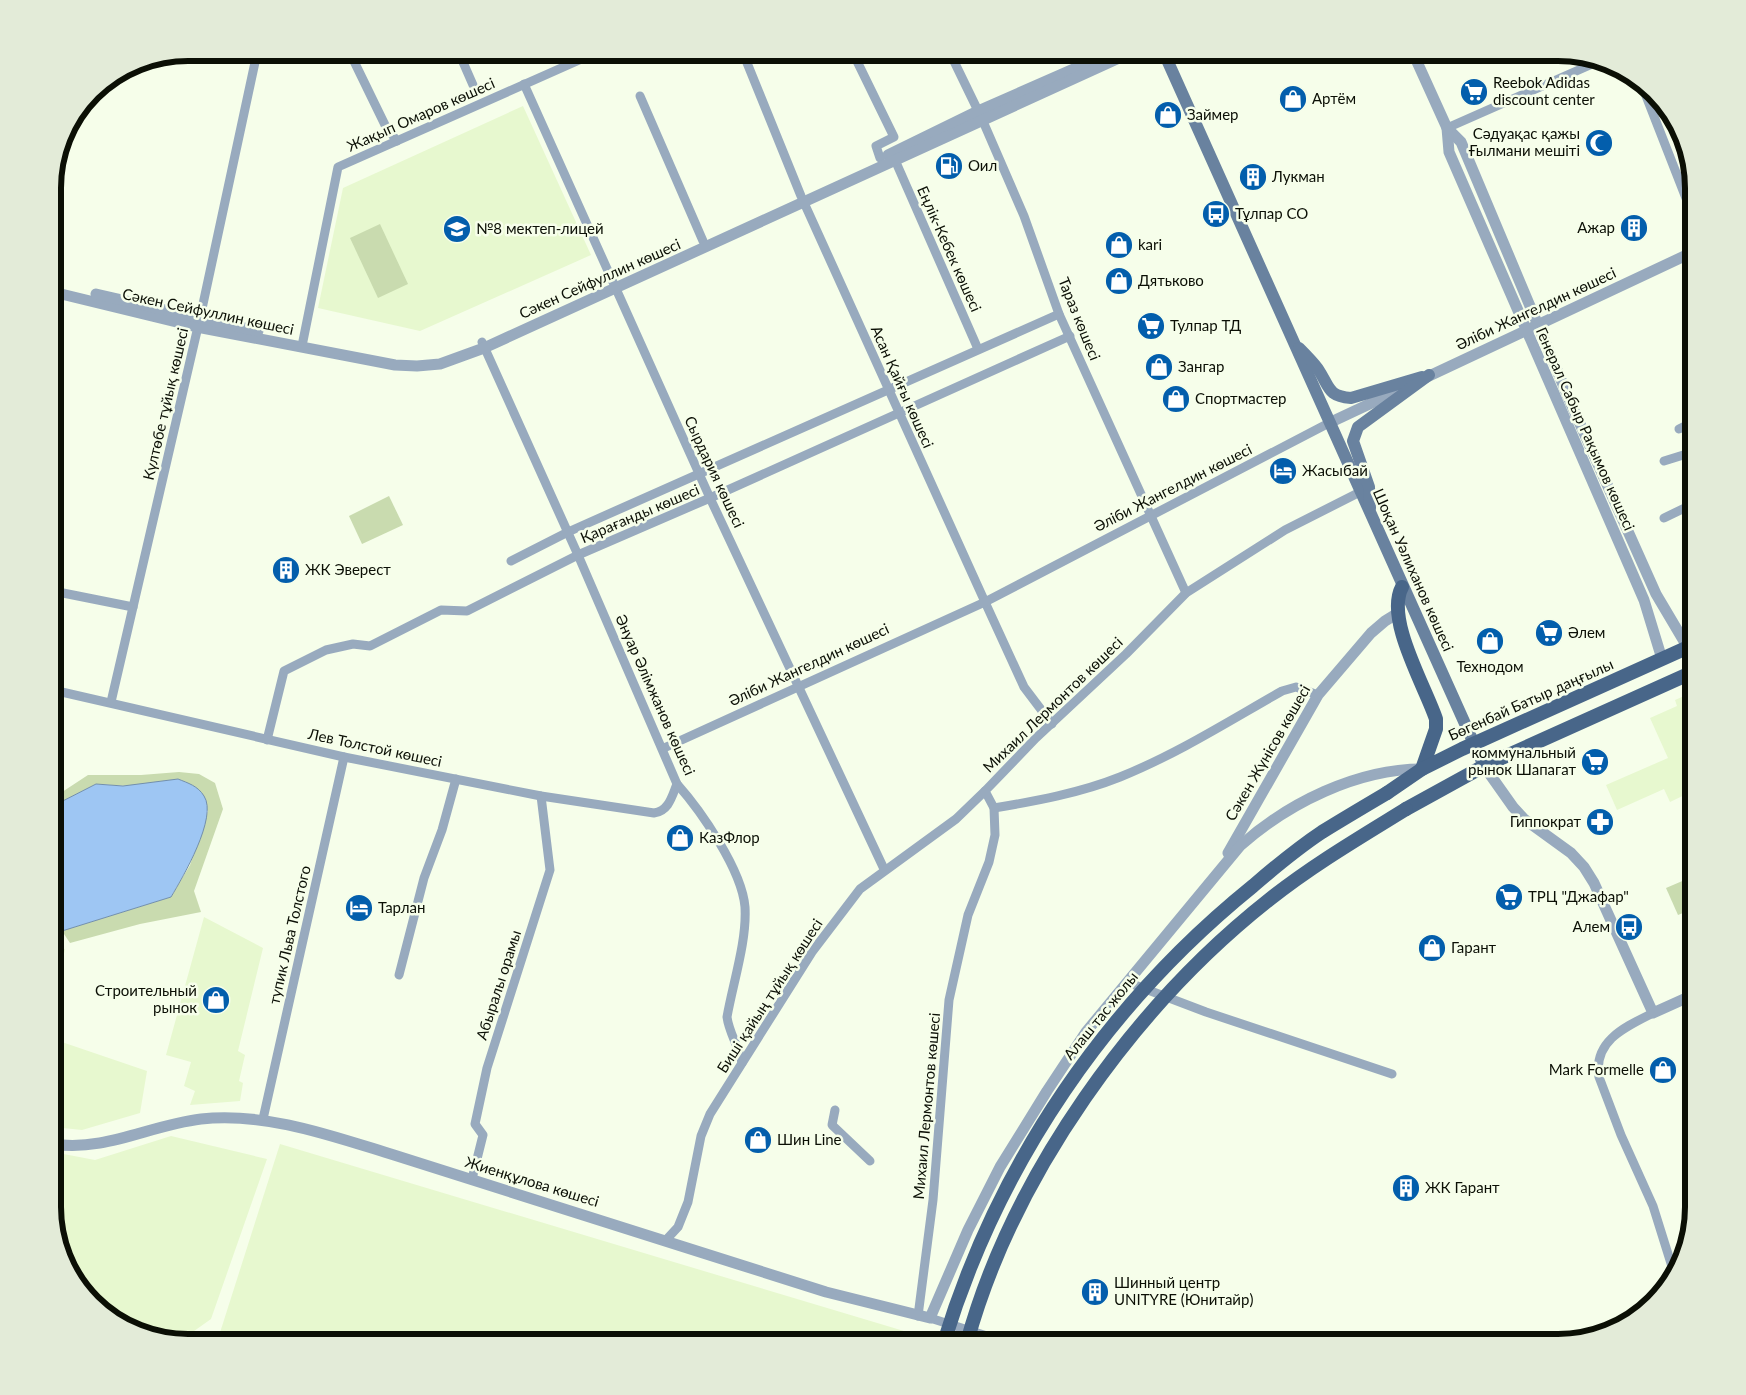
<svg xmlns="http://www.w3.org/2000/svg" width="1746" height="1395" font-family="Lato,sans-serif">
  <style>
    .built { fill: #e7f8cf }
    .green { fill: #c9dbaf }
    .water { fill: #9ec6f3; stroke: #728fac }
    .lines { fill: none; stroke-linecap: round; stroke-linejoin: round }
    .minor { stroke: #98aabe; stroke-width: 9 }
    .tertiary { stroke: #98aabe; stroke-width: 11 }
    .secondary { stroke: #69829f; stroke-width: 12 }
    .primary { stroke: #486689; stroke-width: 14 }
    .primary-bridge { stroke: #486689; stroke-width: 14 }
    .labels { text-anchor: middle; stroke-width: 5; stroke-linejoin: round; paint-order: stroke }
    .poi-label { font-size: 15px; fill: #0b0f05; stroke: #f6feea; text-anchor: start }
    .street-label { font-size: 15px; fill: #0b0f05; stroke: #f6feea }
    .rim { fill: none; stroke: #0b0f05; stroke-width: 6 }
  </style>
  <rect width="100%" height="100%" fill="#f6feea"/>
  <g class="built">
    <path d="M523 106 591 255 420 331 318 308 343 188Z"/>
    <path d="M1693 692V791L1670 802 1664 789 1617 810 1606 785 1668 758 1650 718 1677 706 1675 700Z"/>
    <path d="M204 917 263 948 238 1051 245 1055 239 1081 243 1083 240 1101 190 1105 195 1091 184 1086 191 1062 166 1055Z"/>
    <path d="M53 946 65 949 53 1005Z"/>
    <path d="M53 1039 147 1071 140 1113 82 1130 53 1127Z"/>
    <path d="M171 1136 267 1159 211 1319 180 1341 137 1332 99 1309 66 1266 53 1215V1152L95 1160Z"/>
    <path d="M280 1144 924 1337 922 1342H217Z"/>
  </g>
  <g class="green">
    <path d="M380 224 408 284 378 298 350 238Z"/>
    <path d="M389 496 403 525 362 544 349 516Z"/>
    <path d="M179 772 199 774 215 783 223 809 194 891 201 912 140 924 70 943 62 931 171 897 190 865 208 811 178 779 128 786 96 784 53 806V798L88 775H141Z"/>
    <path d="M1687 879 1693 895V909L1678 915 1666 888Z"/>
  </g>
  <path class="water" d="M178 779C188 783 198 786 204 796 218 817 183 877 171 897L62 931 53 940V806L96 784 123 786Z"/>
  <g class="lines">
    <g class="minor">
      <path d="M350 53 386 127 397 141"/>
      <path d="M459 53 473 85"/>
      <path d="M743 53 801 196 985 602 1024 687 1052 724"/>
      <path d="M853 53 894 137 876 146 880 158"/>
      <path d="M950 53 982 119 1024 216 1059 314 1186 593"/>
      <path d="M1641 83 1693 216"/>
      <path d="M524 84 710 498 884 869"/>
      <path d="M640 96 703 241"/>
      <path d="M1447 128 1599 61"/>
      <path d="M895 160 978 349"/>
      <path d="M303 341 338 167 595 53"/>
      <path d="M482 342 578 555 677 784C701 811 742 870 745 907 747 941 733 983 727 1017 729 1033 739 1047 742 1063"/>
      <path d="M1679 429 1693 422"/>
      <path d="M1664 461 1693 452"/>
      <path d="M1664 518 1693 504"/>
      <path d="M511 561 568 532 1059 314"/>
      <path d="M53 591 133 607"/>
      <path d="M53 690 344 757 541 796 654 813C669 811 672 796 677 784"/>
      <path d="M111 702 200 318 257 53"/>
      <path d="M267 740 284 671 326 650 353 644 370 646 441 610 467 611 578 555 710 498 1070 336"/>
      <path d="M664 748 985 602 1329 423"/>
      <path d="M994 808C1036 801 1080 793 1120 777 1177 754 1229 721 1282 691L1296 687 1318 695"/>
      <path d="M399 975 424 878 442 830 456 779"/>
      <path d="M1127 982 1206 1012 1392 1074"/>
      <path d="M1653 1013C1625 1027 1593 1041 1599 1077L1621 1135 1653 1206 1674 1273"/>
      <path d="M835 1110 832 1125 870 1161"/>
      <path d="M263 1119 344 757"/>
      <path d="M472 1179 483 1135 475 1124 487 1068 550 870 541 796"/>
      <path d="M666 1240 678 1227 688 1202 701 1136 710 1114 812 952 860 889 956 819 985 791"/>
      <path d="M918 1316 933 1200 949 1000 968 915 989 862 995 835 994 808 985 791 1036 738 1126 654 1186 593 1285 530 1360 492"/>
      <path d="M930 1318 1006 1342"/>
    </g>
    <g class="tertiary">
      <path d="M1413 53 1447 128 1461 142 1572 406 1656 594 1688 648"/>
      <path d="M1447 128 1449 152 1644 600 1662 659"/>
      <path d="M888 155 978 111 1110 53"/>
      <path d="M53 292 197 327 395 365 417 366 440 364 484 348 1130 53"/>
      <path d="M96 294 258 331"/>
      <path d="M1329 423 1693 252"/>
      <path d="M1484 766 1513 807 1524 819 1571 853 1584 867 1594 883 1653 1013 1693 995"/>
      <path d="M1228 853 1318 695 1371 633 1385 621 1398 613"/>
      <path d="M53 1144C105 1152 150 1125 201 1119 267 1112 332 1136 394 1155L826 1292 930 1318 968 1230 1000 1167 1047 1091 1086 1032 1240 846C1288 803 1357 769 1422 769"/>
    </g>
    <g class="secondary">
      <path d="M1164 53 1484 766"/>
      <path d="M1299 348C1306 355 1313 362 1318 369 1330 387 1327 396 1351 398L1422 377"/>
      <path d="M1370 508 1369 487 1353 441 1358 427 1429 375"/>
    </g>
    <g class="primary">
      <path d="M1402 587C1385 619 1425 686 1436 719V729L1422 769"/>
      <path d="M1387 793 1422 769 1462 749 1693 645"/>
      <path d="M1406 809 1484 766 1693 672"/>
    </g>
    <g class="primary-bridge">
      <path d="M944 1342C999 1162 1107 1004 1253 886 1275 867 1298 848 1322 832 1343 819 1365 806 1387 793"/>
      <path d="M967 1342C1013 1175 1134 1006 1270 899 1313 865 1359 838 1406 809"/>
    </g>
  </g>
  <defs>
    <symbol id="supermarket-disc" viewBox="-11 -11 22 22"><circle r="9.5" fill="#035eac" stroke="#f6feea"/><path d="M-6-5.5h2.5l.6 2H6L4.5 2H-2.5L-4.4-4H-6ZM-1.5 3.2a1.3 1.3 0 1 0 .1 0ZM3 3.2a1.3 1.3 0 1 0 .1 0Z" fill="#fff"/></symbol>
    <symbol id="shop-disc" viewBox="-11 -11 22 22"><circle r="9.5" fill="#035eac" stroke="#f6feea"/><path d="M-5-2.5h2.3a2.7 3.5 0 0 1 5.4 0H5L5.5 6h-11ZM-1.5-2.5h3a1.5 2.3 0 0 0-3 0Z" fill="#fff"/></symbol>
    <symbol id="mosque-disc" viewBox="-11 -11 22 22"><circle r="9.5" fill="#035eac" stroke="#f6feea"/><path d="M3.5-4.9A6 6 0 1 0 3.5 4.9A5 5 0 1 1 3.5-4.9Z" fill="#fff"/></symbol>
    <symbol id="fuel-disc" viewBox="-11 -11 22 22"><circle r="9.5" fill="#035eac" stroke="#f6feea"/><path d="M-5.5-6h7V0h2V4h1.3V-2.5L3-4.5l.8-.8L6-3V5H2.5V1h-1V6h-7ZM-4.2-4.7v3.2H.2V-4.7Z" fill="#fff"/></symbol>
    <symbol id="building-disc" viewBox="-11 -11 22 22"><circle r="9.5" fill="#035eac" stroke="#f6feea"/><path d="M-4-6H4V6H1V3H-1V6H-4ZM-2.5-4.3h1.7v1.8h-1.7ZM.8-4.3h1.7v1.8H.8ZM-2.5-1h1.7V.8h-1.7ZM.8-1h1.7V.8H.8Z" fill="#fff"/></symbol>
    <symbol id="bus-disc" viewBox="-11 -11 22 22"><circle r="9.5" fill="#035eac" stroke="#f6feea"/><path d="M-5-6H5V4H4V6H2V4H-2V6H-4V4H-5ZM-3.5-4V0h7V-4ZM-3.5 1.2v1.5H-2V1.2ZM2 1.2v1.5H3.5V1.2Z" fill="#fff"/></symbol>
    <symbol id="school-disc" viewBox="-11 -11 22 22"><circle r="9.5" fill="#035eac" stroke="#f6feea"/><path d="M0-5L7-2L0 1L-7-2ZM-4 1L0 2.5L4 1V4Q0 6-4 4Z" fill="#fff"/></symbol>
    <symbol id="hotel-disc" viewBox="-11 -11 22 22"><circle r="9.5" fill="#035eac" stroke="#f6feea"/><path d="M-6-4.5h1.5V1H6V5H4.5V3h-9V5H-6ZM-4 0a1.8 1.8 0 1 1 3.6 0ZM.5 0V-2.5h3Q6-2.5 6 0Z" fill="#fff"/></symbol>
    <symbol id="pharmacy-disc" viewBox="-11 -11 22 22"><circle r="9.5" fill="#035eac" stroke="#f6feea"/><path d="M-2-6h4v4h4v4h-4v4h-4v-4h-4v-4h4Z" fill="#fff"/></symbol>
  </defs>
  <g fill-rule="evenodd">
    <use href="#supermarket-disc" x="1458" y="76" width="32" height="32"/>
    <use href="#shop-disc" x="1277" y="83" width="32" height="32"/>
    <use href="#shop-disc" x="1152" y="99" width="32" height="32"/>
    <use href="#mosque-disc" x="1583" y="127" width="32" height="32"/>
    <use href="#fuel-disc" x="933" y="150" width="32" height="32"/>
    <use href="#building-disc" x="1237" y="161" width="32" height="32"/>
    <use href="#bus-disc" x="1200" y="198" width="32" height="32"/>
    <use href="#building-disc" x="1618" y="212" width="32" height="32"/>
    <use href="#school-disc" x="441" y="213" width="32" height="32"/>
    <use href="#shop-disc" x="1103" y="229" width="32" height="32"/>
    <use href="#shop-disc" x="1103" y="265" width="32" height="32"/>
    <use href="#supermarket-disc" x="1135" y="310" width="32" height="32"/>
    <use href="#shop-disc" x="1143" y="351" width="32" height="32"/>
    <use href="#shop-disc" x="1160" y="383" width="32" height="32"/>
    <use href="#hotel-disc" x="1267" y="455" width="32" height="32"/>
    <use href="#building-disc" x="270" y="554" width="32" height="32"/>
    <use href="#supermarket-disc" x="1533" y="617" width="32" height="32"/>
    <use href="#shop-disc" x="1474" y="625" width="32" height="32"/>
    <use href="#supermarket-disc" x="1579" y="746" width="32" height="32"/>
    <use href="#pharmacy-disc" x="1584" y="806" width="32" height="32"/>
    <use href="#shop-disc" x="664" y="822" width="32" height="32"/>
    <use href="#supermarket-disc" x="1493" y="881" width="32" height="32"/>
    <use href="#hotel-disc" x="343" y="892" width="32" height="32"/>
    <use href="#bus-disc" x="1613" y="911" width="32" height="32"/>
    <use href="#shop-disc" x="1416" y="932" width="32" height="32"/>
    <use href="#shop-disc" x="200" y="984" width="32" height="32"/>
    <use href="#shop-disc" x="1647" y="1054" width="32" height="32"/>
    <use href="#shop-disc" x="742" y="1124" width="32" height="32"/>
    <use href="#building-disc" x="1390" y="1172" width="32" height="32"/>
    <use href="#building-disc" x="1079" y="1276" width="32" height="32"/>
  </g>
  <g class="labels">
    <g class="poi-label">
      <text x="1493" y="88">Reebok Adidas<tspan x="1493" dy="17">discount center</tspan></text>
      <text x="1312" y="104">Артём</text>
      <text x="1187" y="120">Займер</text>
      <text x="1580" y="139" text-anchor="end">Сәдуақас қажы<tspan x="1580" dy="17">Ғылмани мешіті</tspan></text>
      <text x="968" y="171">Оил</text>
      <text x="1272" y="182">Лукман</text>
      <text x="1235" y="219">Тұлпар СО</text>
      <text x="1615" y="233" text-anchor="end">Ажар</text>
      <text x="476" y="234">№8 мектеп-лицей</text>
      <text x="1138" y="250">kari</text>
      <text x="1138" y="286">Дятьково</text>
      <text x="1170" y="331">Тулпар ТД</text>
      <text x="1178" y="372">Зангар</text>
      <text x="1195" y="404">Спортмастер</text>
      <text x="1302" y="476">Жасыбай</text>
      <text x="305" y="575">ЖК Эверест</text>
      <text x="1568" y="638">Әлем</text>
      <text x="1490" y="672" text-anchor="middle">Технодом</text>
      <text x="1576" y="758" text-anchor="end">коммунальный<tspan x="1576" dy="17">рынок Шапагат</tspan></text>
      <text x="1581" y="827" text-anchor="end">Гиппократ</text>
      <text x="699" y="843">КазФлор</text>
      <text x="1528" y="902">ТРЦ "Джафар"</text>
      <text x="378" y="913">Тарлан</text>
      <text x="1610" y="932" text-anchor="end">Алем</text>
      <text x="1451" y="953">Гарант</text>
      <text x="197" y="996" text-anchor="end">Строительный<tspan x="197" dy="17">рынок</tspan></text>
      <text x="1644" y="1075" text-anchor="end">Mark Formelle</text>
      <text x="777" y="1145">Шин Line</text>
      <text x="1425" y="1193">ЖК Гарант</text>
      <text x="1114" y="1288">Шинный центр<tspan x="1114" dy="17">UNITYRE (Юнитайр)</tspan></text>
    </g>
    <g class="street-label">
      <text transform="translate(421 115) rotate(-24)" y="5">Жақып Омаров көшесі</text>
      <text transform="translate(949 249) rotate(66)" y="5">Еңлік-Кебек көшесі</text>
      <text transform="translate(600 279) rotate(-24)" y="5">Сәкен Сейфуллин көшесі</text>
      <text transform="translate(1536 309) rotate(-25)" y="5">Әліби Жангелдин көшесі</text>
      <text transform="translate(208 312) rotate(12)" y="5">Сәкен Сейфуллин көшесі</text>
      <text transform="translate(1079 319) rotate(68)" y="5">Тараз көшесі</text>
      <text transform="translate(902 387) rotate(66)" y="5">Асан Қайғы көшесі</text>
      <text transform="translate(166 404) rotate(-77)" y="5">Күлтөбе тұйық көшесі</text>
      <text transform="translate(1585 429) rotate(66)" y="5">Генерал Сабыр Рақымов көшесі</text>
      <text transform="translate(714 472) rotate(65)" y="5">Сырдария көшесі</text>
      <text transform="translate(1173 488) rotate(-27)" y="5">Әліби Жангелдин көшесі</text>
      <text transform="translate(640 514) rotate(-23)" y="5">Қарағанды көшесі</text>
      <text transform="translate(1413 570) rotate(66)" y="5">Шоқан Уәлиханов көшесі</text>
      <text transform="translate(809 665) rotate(-25)" y="5">Әліби Жангелдин көшесі</text>
      <text transform="translate(655 695) rotate(66)" y="5">Әнуар Әлімжанов көшесі</text>
      <text transform="translate(1531 700) rotate(-24)" y="5">Бөгенбай Батыр даңғылы</text>
      <text transform="translate(1053 705) rotate(-44)" y="5">Михаил Лермонтов көшесі</text>
      <text transform="translate(375 748) rotate(12)" y="5">Лев Толстой көшесі</text>
      <text transform="translate(1268 753) rotate(-60)" y="5">Сәкен Жүнісов көшесі</text>
      <text transform="translate(290 935) rotate(-77)" y="5">тупик Льва Толстого</text>
      <text transform="translate(499 985) rotate(-72)" y="5">Абыралы орамы</text>
      <text transform="translate(770 996) rotate(-57)" y="5">Биші қайың тұйық көшесі</text>
      <text transform="translate(1101 1016) rotate(-51)" y="5">Алаш тас жолы</text>
      <text transform="translate(927 1106) rotate(-85)" y="5">Михаил Лермонтов көшесі</text>
      <text transform="translate(532 1182) rotate(17)" y="5">Жиенқұлова көшесі</text>
    </g>
  </g>
  <path d="M0 0H1746V1395H0ZM188 61H1558A127 127 0 0 1 1685 188V1207A127 127 0 0 1 1558 1334H188A127 127 0 0 1 61 1207V188A127 127 0 0 1 188 61Z" fill="#e3ebd8" fill-rule="evenodd"/>
  <path class="rim" d="M188 61H1558A127 127 0 0 1 1685 188V1207A127 127 0 0 1 1558 1334H188A127 127 0 0 1 61 1207V188A127 127 0 0 1 188 61Z"/>
</svg>
